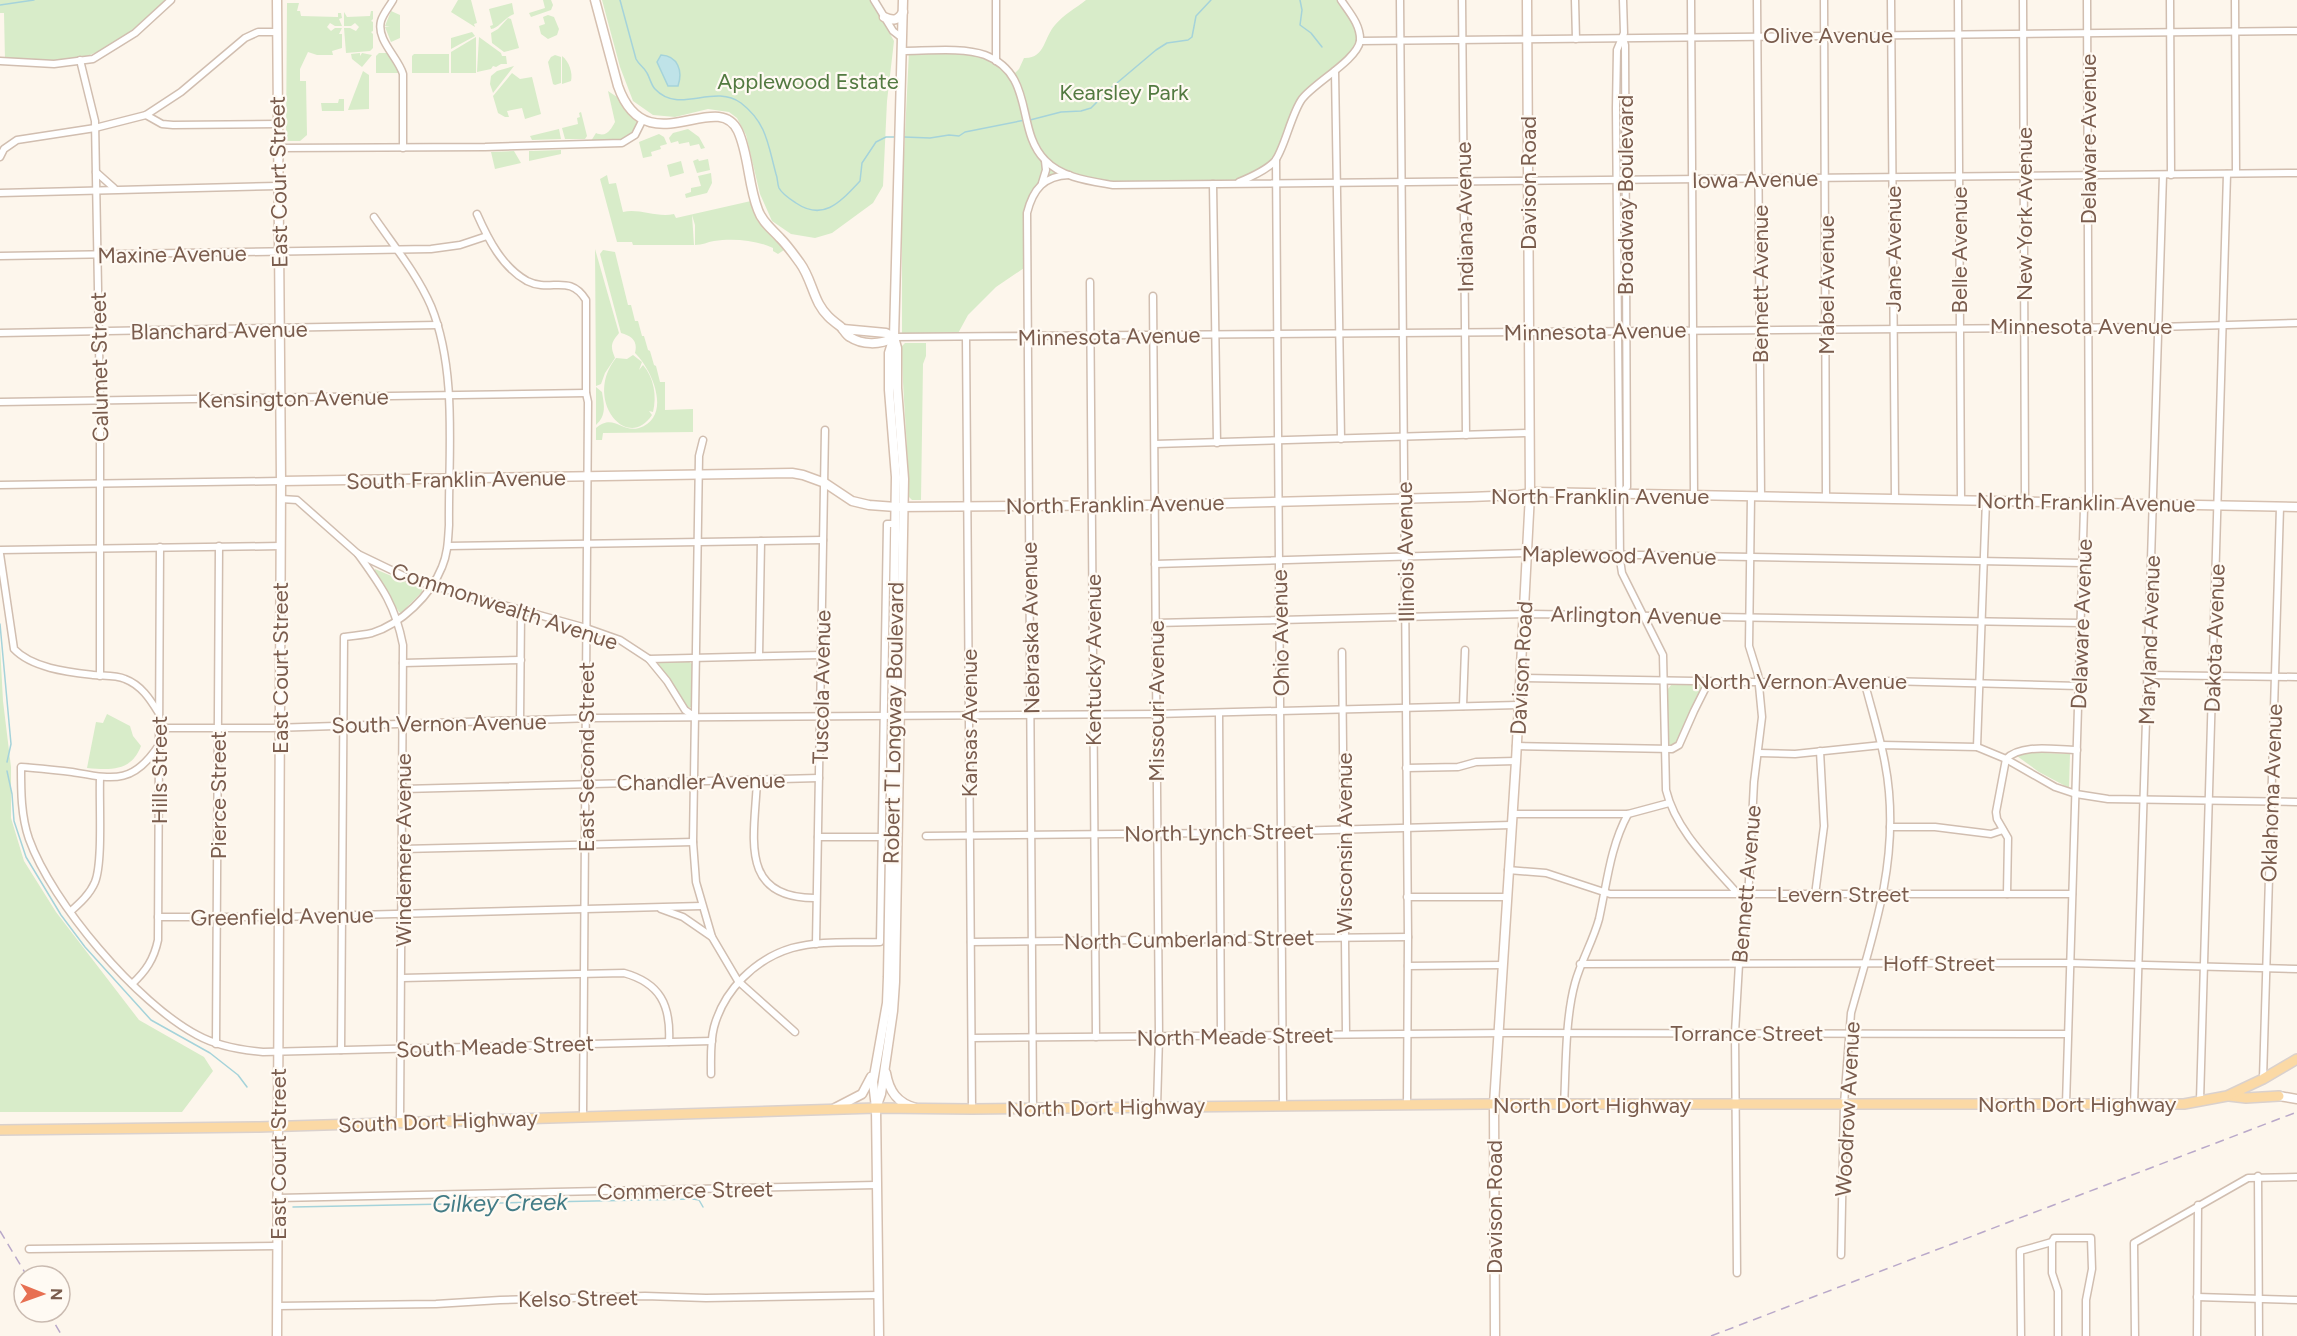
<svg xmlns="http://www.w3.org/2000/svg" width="2297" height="1336" font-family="Figtree,sans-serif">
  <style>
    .green { fill: #d8ecc9 }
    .water { fill: #bfe3e8; stroke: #a5d3da; stroke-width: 1.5 }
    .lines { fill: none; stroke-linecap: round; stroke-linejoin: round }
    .stream { stroke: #a5d3da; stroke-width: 1.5 }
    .street-casing { stroke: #d1beb0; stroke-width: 9 }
    .secondary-casing { stroke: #d6c0b0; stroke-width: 11 }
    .primary-casing { stroke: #dad1cd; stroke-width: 12 }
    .street { stroke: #fff; stroke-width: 6 }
    .secondary { stroke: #fff; stroke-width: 8 }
    .primary { stroke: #fbd9a5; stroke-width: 9 }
    .rail { stroke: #b9a8c9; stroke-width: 1.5; stroke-dasharray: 9 6; stroke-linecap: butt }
    .labels { text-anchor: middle; stroke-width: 4.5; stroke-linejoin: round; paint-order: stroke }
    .street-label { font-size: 22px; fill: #7a5c4d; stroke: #fffaf3 }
    .park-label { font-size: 22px; fill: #537a41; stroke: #fffaf3 }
    .water-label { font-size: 24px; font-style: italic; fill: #437c86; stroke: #fffaf3 }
  </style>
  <rect width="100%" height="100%" fill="#fdf6ec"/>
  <g class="green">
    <path d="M0 0H165C140 28 101 58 62 62 44 63 24 60 5 60L4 13H0Z"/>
    <path d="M458 0H471L477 23 474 24 475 27 451 12Z"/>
    <path d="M543 0H551L553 5 551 10 531 17 529 13 545 8Z"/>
    <path d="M602 0H871L894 41 887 101 883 186 873 203 832 233 815 238 791 234 772 221 760 194 746 135 737 118 729 112 708 109 675 117 653 115 633 101 620 67Z"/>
    <path d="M1086 0H1341C1351 14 1364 31 1356 49L1301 99 1276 160 1236 184 1113 185 1070 175 1048 179 1030 202 1027 266 996 287 968 315 956 337H902V196L909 51 975 52 996 61 1012 76 1019 69 1024 58C1045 59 1044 37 1055 25 1063 15 1076 8 1086 0Z"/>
    <path d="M287 3H299L297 11H300L301 16 338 17V13H341L342 18 339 19 342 26H335L330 23 327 27 331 31 335 28H342L339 34H342V48L332 51 333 55H317L308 52 300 69V81H306L307 135 300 141H286Z"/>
    <path d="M512 3 514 14C505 17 499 28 491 29L490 26 493 25 489 9Z"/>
    <path d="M371 11H373V19L371 21 373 22V31L371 32 373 34V48L370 51 346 53 344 28H350L356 31 359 27 355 23 351 26H344V12L347 17 370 16Z"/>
    <path d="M391 11 400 15V38L391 42 385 27 390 26H385Z"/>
    <path d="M548 15 554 17 559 29 557 35 548 39 541 34 539 26 545 24 543 17Z"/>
    <path d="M508 18 511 19 519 48 504 52 492 43 491 33 498 29Z"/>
    <path d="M472 32 475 36 451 49V38Z"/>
    <path d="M476 37V73H451V52Z"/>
    <path d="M479 37 501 53 502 56H506L507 64H501L496 67 493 66 491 69 477 72Z"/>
    <path d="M360 53V56L362 53 372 55 362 67 352 59 351 54Z"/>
    <path d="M379 53H390L399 73H376V56Z"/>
    <path d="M414 54H449V73H412V56Z"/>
    <path d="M555 55 561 57V83L555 85 553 84 548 62 551 57Z"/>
    <path d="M562 56C569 61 573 73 571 81L562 84Z"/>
    <path d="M514 66 493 93 490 84 491 76 497 71Z"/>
    <path d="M363 71 369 75V109L348 110Z"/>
    <path d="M512 73 520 79 532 77 541 114 525 119 522 108 507 111 509 117H505L498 113 493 96Z"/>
    <path d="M608 91 617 97 638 123C628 145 612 140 591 141L596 133C607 138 611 129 615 122Z"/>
    <path d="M339 99H344V111H322L321 103H338Z"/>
    <path d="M581 112 587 136 585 139H565L562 128 578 124 577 118 580 117 579 113Z"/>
    <path d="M559 129 561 139 532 140 530 136Z"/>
    <path d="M688 129 699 137 705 148 701 149 699 144 690 146 689 142 679 144 678 141 671 143 669 138 673 133Z"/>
    <path d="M659 134 664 137 667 144 660 146 661 149 651 152 652 156 643 158 639 142Z"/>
    <path d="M561 150V154L529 161V151Z"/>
    <path d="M514 151 521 163 495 169 491 152Z"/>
    <path d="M698 159 699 161 708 159 710 170 697 173 693 161Z"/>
    <path d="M681 161 684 173 670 177 667 165Z"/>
    <path d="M711 173 712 183 707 193 686 198 685 194 691 192V188L701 186 698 176Z"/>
    <path d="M607 175 609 184 616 183 623 212C639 208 657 218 674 214L676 218 751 201 784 250 778 254 773 251V248C756 240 733 238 714 241 707 242 703 245 695 245V225L692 215 694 245H633L632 242H617L600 179Z"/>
    <path d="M595 249 619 333C611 343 610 346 615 358L605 373 601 384 596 386Z"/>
    <path d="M603 250 615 252 628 305H631L635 321H638L642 336H644L648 350 650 351 654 365 656 366 660 382H665V410L693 409V432L603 433 602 440H596V428C614 413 621 433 639 428 673 417 652 369 635 353 638 341 632 336 621 333L600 254Z"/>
    <path d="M905 343H926V356L923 364 921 500H912L908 496C909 446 902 396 902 346Z"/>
    <path d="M633 355 642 362 639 370 643 365C654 378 657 396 653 412L649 411 652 415C627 453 583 399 616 358L627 359Z"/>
    <path d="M596 387 602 392C604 405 607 415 596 425Z"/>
    <path d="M375 569 422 589V592L401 613 399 612 374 571Z"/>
    <path d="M0 645 3 701 11 767V818L24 861 56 912 139 1020 204 1057 213 1071 182 1112H0Z"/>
    <path d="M688 661 692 664 691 707 688 708 658 663 660 662Z"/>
    <path d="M1672 684H1699L1703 688 1678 741 1671 746 1668 743 1667 690Z"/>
    <path d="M107 714 130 726 133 736 141 746C131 772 110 770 87 768L96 722 103 723Z"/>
    <path d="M2021 752 2070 754 2069 788 2039 772 2017 756 2016 754Z"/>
  </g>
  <path class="water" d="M661 55C678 56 683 71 678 86H668L657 62Z"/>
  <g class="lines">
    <g class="stream">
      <path d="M620 0 636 59C639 65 644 67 647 73 650 78 651 85 655 89 679 115 713 83 741 103 767 123 768 145 776 174 778 179 777 183 779 188 782 194 790 199 796 203 824 222 841 201 860 181L862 163 876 142 886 137H896"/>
      <path d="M1300 0 1302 10 1300 25 1311 33 1322 47"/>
      <path d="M0 5 34 0"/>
      <path d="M1030 120 1061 112 1081 111 1091 108 1111 88 1156 50 1167 43 1188 40 1192 37 1196 16 1211 0"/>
      <path d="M904 137 930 138 949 135 959 136 965 132 1025 120"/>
      <path d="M0 624 11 744 7 762"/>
      <path d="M7 771 12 794 14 821 26 857 61 915 85 947 151 1020 210 1053 238 1075 247 1087"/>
      <path d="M293 1207 693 1199 699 1200 703 1207"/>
    </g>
    <defs>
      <g id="street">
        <path d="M393 0C389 7 383 14 381 21 376 40 398 57 403 74V148"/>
        <path d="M874 0 893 31 902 38"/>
        <path d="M996 0V61"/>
        <path d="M1400 0 1408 937 1407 1105"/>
        <path d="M1462 0 1466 435"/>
        <path d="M1575 0 1576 39"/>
        <path d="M1623 0 1624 33 1617 50 1616 108 1620 560 1622 573 1663 655 1666 790C1676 831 1710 862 1737 893"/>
        <path d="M1691 0 1694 495"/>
        <path d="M1757 0 1761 496"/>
        <path d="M1824 0 1826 498"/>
        <path d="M1891 0 1895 498"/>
        <path d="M1958 0 1961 500"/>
        <path d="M2023 0 2025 501"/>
        <path d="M2170 0 2171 175"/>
        <path d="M2235 0 2236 173"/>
        <path d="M1360 41 2297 31"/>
        <path d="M902 51C927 51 963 47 985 55 1036 75 1015 130 1045 160 1062 178 1090 181 1113 185L2297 173"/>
        <path d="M80 60 95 121 100 401V676"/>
        <path d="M0 61 54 64 93 59 135 33 171 0"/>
        <path d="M1335 71 1341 439"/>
        <path d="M146 115 162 124 173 125 278 124"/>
        <path d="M278 148 485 147 622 143 635 135 643 119"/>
        <path d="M0 157 4 149 17 140 95 128 146 115 181 92 245 38 258 32H277"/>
        <path d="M1276 160 1283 1106"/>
        <path d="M96 172 114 188"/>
        <path d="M1239 182C1251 177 1265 171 1274 162 1284 151 1291 114 1302 99 1314 83 1357 60 1360 41 1361 25 1349 12 1341 0"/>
        <path d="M1042 183 1046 170 1045 161"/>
        <path d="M1213 184 1217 443"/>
        <path d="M0 193 278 186"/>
        <path d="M477 214C488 239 502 267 527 281 551 293 569 273 586 300V393L588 402 583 1117"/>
        <path d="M0 256 431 249 460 245 487 236"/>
        <path d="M1090 282 1096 1037"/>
        <path d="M1153 296 1159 1037 1157 1107"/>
        <path d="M0 333 438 325"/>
        <path d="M894 337 2158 327 2297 323"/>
        <path d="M966 337 972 1109"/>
        <path d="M0 402 586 393"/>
        <path d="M703 440 699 456 693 842 696 882 712 937 738 981 795 1032"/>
        <path d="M1155 444 1529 433"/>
        <path d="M0 485 281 481"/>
        <path d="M1620 494 1627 487 1625 45 1623 38"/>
        <path d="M281 499 297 500 358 554 412 580 586 628 620 640 649 659 667 681 685 710 695 717"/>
        <path d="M448 546 823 540"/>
        <path d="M0 550 281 546"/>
        <path d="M0 554 14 649C32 668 68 672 93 675 103 676 116 675 125 679 141 685 150 699 158 712"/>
        <path d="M358 554C381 586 395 604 403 645L400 1121"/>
        <path d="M1155 564 1527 553 2083 563"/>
        <path d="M1155 623 1530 614 2082 623"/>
        <path d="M1342 652 1346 1034"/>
        <path d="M759 656 761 541"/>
        <path d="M649 659 821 655"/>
        <path d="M403 663 521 660"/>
        <path d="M2148 675 2297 677"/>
        <path d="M1520 678 1865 684 1886 681 2079 686"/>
        <path d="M1463 706 1465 650"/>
        <path d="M1219 713 1221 1036"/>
        <path d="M520 721 521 611"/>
        <path d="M159 728H272L594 718 1156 714 1518 705"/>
        <path d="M159 745C133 785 113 779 72 772 55 770 38 768 21 767 21 791 21 816 29 839 52 903 137 1003 197 1035 217 1046 240 1050 263 1052L712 1041"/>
        <path d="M1516 746 1672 749 1679 745 1694 711 1709 681"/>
        <path d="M1977 747 1986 500"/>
        <path d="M1759 753 1795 754 1882 745 1977 747 2006 759 2055 787 2076 794 2108 799 2297 802"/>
        <path d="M1406 768 1458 767 1476 762 1516 761"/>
        <path d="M757 780C755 835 737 899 816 898"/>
        <path d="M403 789 819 778"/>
        <path d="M1512 814H1628L1669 803"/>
        <path d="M1890 827H1935L1991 834 2003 830"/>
        <path d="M926 836 1220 833 1511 825"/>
        <path d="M818 837H883"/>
        <path d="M402 849 693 842"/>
        <path d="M1508 870 1546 873 1610 894H2072"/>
        <path d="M2007 894 2008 838 1997 819 1996 812 2006 759C2022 743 2056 750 2077 750"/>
        <path d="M1815 895 1824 826 1820 751"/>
        <path d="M1407 897H1507"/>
        <path d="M661 909 683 917 712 937"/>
        <path d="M71 911C80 903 90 894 95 882 103 862 99 802 100 778"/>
        <path d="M158 917H279L702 906"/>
        <path d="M971 942 1408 937"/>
        <path d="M816 944 825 430"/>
        <path d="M1580 964 2070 963 2297 969"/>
        <path d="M1408 966 1503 965"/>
        <path d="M402 978 624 973C660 983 671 1005 669 1042"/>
        <path d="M132 984C146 971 154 959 158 940L160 547"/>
        <path d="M972 1038 1505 1033 2067 1034"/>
        <path d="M216 1044 219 546"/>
        <path d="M341 1050 344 637C353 636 363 635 372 633 401 624 431 595 442 567 448 553 448 539 449 525 448 455 458 372 431 306 417 274 394 246 374 217"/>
        <path d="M711 1074C711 1058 710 1042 714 1027 724 990 755 959 792 948 820 940 851 943 880 942L887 524H896"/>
        <path d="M2263 1079 2280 507"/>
        <path d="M2200 1101 2227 174"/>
        <path d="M2066 1105 2084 508 2089 496 2087 0"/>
        <path d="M2134 1105 2163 175"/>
        <path d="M1564 1106C1566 1068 1565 1019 1575 983 1581 961 1593 941 1599 919 1607 883 1610 847 1628 814"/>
        <path d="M1033 1108 1027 213C1033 189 1044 176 1069 175"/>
        <path d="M2258 1176 2259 1336"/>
        <path d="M278 1198 876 1185"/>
        <path d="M29 1249 277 1246"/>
        <path d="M1841 1255 1844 1104 1851 1013C1872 937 1896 872 1889 792 1886 755 1874 719 1865 684"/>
        <path d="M1737 1273 1735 1033 1739 964 1748 900 1754 782 1762 717 1758 675 1749 646 1751 496"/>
        <path d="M2197 1297 2297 1300"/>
        <path d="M277 1306 436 1304 500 1300 645 1296 706 1298 879 1295"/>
        <path d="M2021 1336 2020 1251 2052 1242"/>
        <path d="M2058 1336V1291L2052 1273V1242L2054 1238H2091L2092 1269 2086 1300V1336"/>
        <path d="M2135 1336 2134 1243 2248 1178 2297 1177"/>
        <path d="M2197 1336 2198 1205"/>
      </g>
      <g id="secondary">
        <path d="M277 0 281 481 277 1336"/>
        <path d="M595 0 618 86C646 166 717 87 738 131 749 155 748 185 758 210 762 222 772 229 780 238 788 246 794 255 800 263 809 275 812 291 819 304 825 315 832 320 841 327 844 330 846 335 850 337 862 345 880 345 893 338"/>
        <path d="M884 17C893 21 898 21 903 12"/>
        <path d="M843 329 886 333 894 337"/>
        <path d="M281 481 792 473 803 475 825 483 852 501 869 505 896 507 1155 505 1470 497 1519 495 1536 492 2297 507"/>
        <path d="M886 1073C889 1091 897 1103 916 1108"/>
        <path d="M2279 1096 2297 1099"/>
        <path d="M835 1108 862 1094 871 1077"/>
        <path d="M876 1108 881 1094 893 1011 895 982 904 479 897 388V348L894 337 903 0"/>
        <path d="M879 1336 876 1108 873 1082 887 1003 888 977 896 477 889 390V353L894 337"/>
        <path d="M1495 1336 1494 1104 1516 761 1530 494 1527 0"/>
      </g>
      <g id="primary">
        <path d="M2229 1096 2246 1098 2279 1096"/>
        <path d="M0 1130 259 1127 876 1108 972 1109 1486 1104H2184L2227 1096 2263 1079 2297 1059"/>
      </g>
    </defs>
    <use href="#street" class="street-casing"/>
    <use href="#secondary" class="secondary-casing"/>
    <use href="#primary" class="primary-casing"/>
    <use href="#street" class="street"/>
    <use href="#secondary" class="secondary"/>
    <use href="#primary" class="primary"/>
    <g class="rail">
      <path d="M0 1231 27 1276"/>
      <path d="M48 1312 62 1336"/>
      <path d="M1711 1336 2297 1112"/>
    </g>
  </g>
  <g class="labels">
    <g class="street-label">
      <text x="1828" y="43">Olive Avenue</text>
      <text transform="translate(2088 139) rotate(-90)" y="8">Delaware Avenue</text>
      <text transform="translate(1755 179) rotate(-1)" y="8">Iowa Avenue</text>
      <text transform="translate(278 182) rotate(-91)" y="8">East Court Street</text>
      <text transform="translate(1528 183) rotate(-90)" y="8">Davison Road</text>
      <text transform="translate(1625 195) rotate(-90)" y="8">Broadway Boulevard</text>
      <text transform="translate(2024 214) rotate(-90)" y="8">New York Avenue</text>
      <text transform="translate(1464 217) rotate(-91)" y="8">Indiana Avenue</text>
      <text transform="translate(1893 249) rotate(-90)" y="8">Jane Avenue</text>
      <text transform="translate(1959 250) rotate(-90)" y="8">Belle Avenue</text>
      <text transform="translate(172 254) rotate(-1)" y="8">Maxine Avenue</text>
      <text transform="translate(1760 284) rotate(-90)" y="8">Bennett Avenue</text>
      <text transform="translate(1826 285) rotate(-90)" y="8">Mabel Avenue</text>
      <text x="2081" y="334">Minnesota Avenue</text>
      <text transform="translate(219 330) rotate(-1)" y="8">Blanchard Avenue</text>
      <text transform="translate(1595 331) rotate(-1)" y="8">Minnesota Avenue</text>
      <text transform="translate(1109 336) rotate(-1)" y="8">Minnesota Avenue</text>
      <text transform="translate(99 367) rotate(-91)" y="8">Calumet Street</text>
      <text transform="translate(293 398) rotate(-1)" y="8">Kensington Avenue</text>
      <text transform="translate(456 479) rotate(-1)" y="8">South Franklin Avenue</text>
      <text x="1600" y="504">North Franklin Avenue</text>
      <text transform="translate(2086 502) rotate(1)" y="8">North Franklin Avenue</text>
      <text transform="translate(1115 504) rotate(-1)" y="8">North Franklin Avenue</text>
      <text transform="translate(1405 552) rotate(-91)" y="8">Illinois Avenue</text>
      <text transform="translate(1619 555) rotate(1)" y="8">Maplewood Avenue</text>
      <text transform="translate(505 606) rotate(18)" y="8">Commonwealth Avenue</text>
      <text transform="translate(1636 615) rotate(1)" y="8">Arlington Avenue</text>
      <text transform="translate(2081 624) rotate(-88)" y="8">Delaware Avenue</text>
      <text transform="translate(1030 628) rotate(-91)" y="8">Nebraska Avenue</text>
      <text transform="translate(1280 633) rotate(-91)" y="8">Ohio Avenue</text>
      <text transform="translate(2214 638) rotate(-88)" y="8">Dakota Avenue</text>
      <text transform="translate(2149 640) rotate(-88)" y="8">Maryland Avenue</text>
      <text transform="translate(1093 660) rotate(-90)" y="8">Kentucky Avenue</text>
      <text transform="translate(280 668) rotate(-90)" y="8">East Court Street</text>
      <text transform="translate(1521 668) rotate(-87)" y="8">Davison Road</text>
      <text x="1800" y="689">North Vernon Avenue</text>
      <text transform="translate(821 687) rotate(-89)" y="8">Tuscola Avenue</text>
      <text transform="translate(1156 701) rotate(-90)" y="8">Missouri Avenue</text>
      <text transform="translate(439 723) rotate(-1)" y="8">South Vernon Avenue</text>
      <text transform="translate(893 723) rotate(-89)" y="8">Robert T Longway Boulevard</text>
      <text transform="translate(969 723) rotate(-90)" y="8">Kansas Avenue</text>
      <text transform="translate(586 757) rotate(-90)" y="8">East Second Street</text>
      <text transform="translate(159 770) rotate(-90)" y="8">Hills Street</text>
      <text transform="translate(701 781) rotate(-1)" y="8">Chandler Avenue</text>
      <text transform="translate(2271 793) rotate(-88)" y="8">Oklahoma Avenue</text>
      <text transform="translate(218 795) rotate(-90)" y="8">Pierce Street</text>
      <text transform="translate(1219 832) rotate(-1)" y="8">North Lynch Street</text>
      <text transform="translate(1344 843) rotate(-90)" y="8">Wisconsin Avenue</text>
      <text transform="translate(403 850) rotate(-90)" y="8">Windemere Avenue</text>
      <text transform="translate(1746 884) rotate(-85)" y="8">Bennett Avenue</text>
      <text x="1843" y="902">Levern Street</text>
      <text transform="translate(282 916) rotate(-1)" y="8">Greenfield Avenue</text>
      <text transform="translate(1189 939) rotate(-1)" y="8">North Cumberland Street</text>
      <text x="1939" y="971">Hoff Street</text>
      <text x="1747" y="1041">Torrance Street</text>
      <text transform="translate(1235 1036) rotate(-1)" y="8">North Meade Street</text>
      <text transform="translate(495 1046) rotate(-2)" y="8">South Meade Street</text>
      <text x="2077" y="1112">North Dort Highway</text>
      <text x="1592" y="1113">North Dort Highway</text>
      <text transform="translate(1106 1107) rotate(-1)" y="8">North Dort Highway</text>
      <text transform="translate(1847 1109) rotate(-87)" y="8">Woodrow Avenue</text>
      <text transform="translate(438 1121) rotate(-2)" y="8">South Dort Highway</text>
      <text transform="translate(278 1154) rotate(-90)" y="8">East Court Street</text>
      <text transform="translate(685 1190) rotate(-1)" y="8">Commerce Street</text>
      <text transform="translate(1494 1207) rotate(-90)" y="8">Davison Road</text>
      <text transform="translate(578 1298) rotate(-1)" y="8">Kelso Street</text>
    </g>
    <g class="park-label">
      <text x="808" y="89">Applewood Estate</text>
      <text x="1124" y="100">Kearsley Park</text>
    </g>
    <g class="water-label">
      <text transform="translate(500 1203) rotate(-1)" y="8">Gilkey Creek</text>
    </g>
  </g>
  <g transform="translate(42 1294) rotate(91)"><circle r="28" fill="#fffaf3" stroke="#cabbb1" stroke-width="1.5"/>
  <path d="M0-4.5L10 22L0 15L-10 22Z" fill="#e76f51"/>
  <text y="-9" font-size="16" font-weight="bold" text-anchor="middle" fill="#7a5c4d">N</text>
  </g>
</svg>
